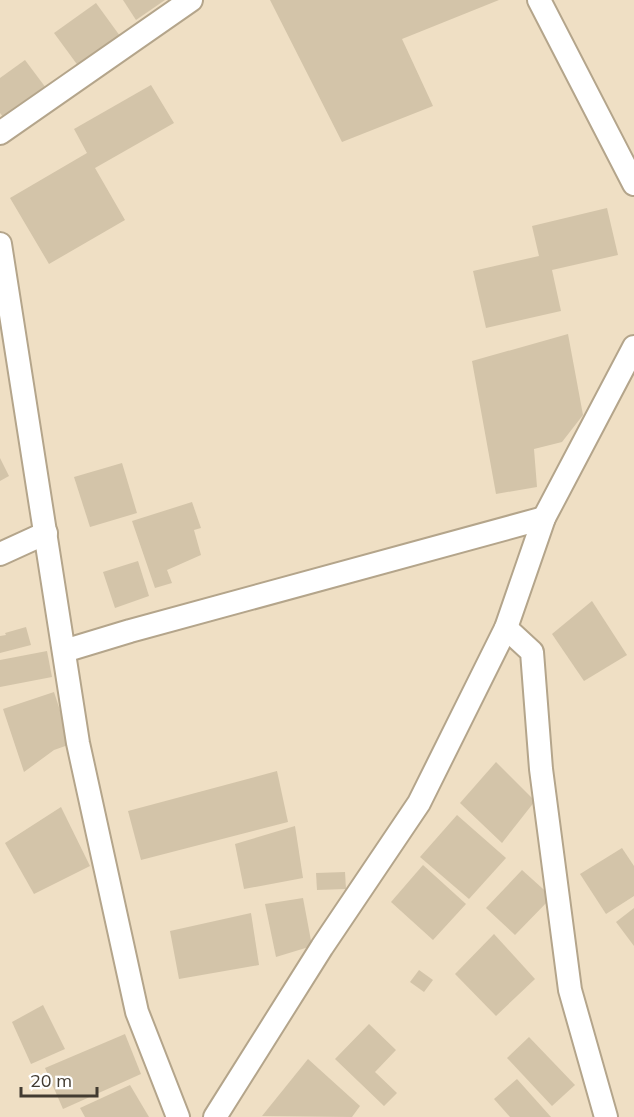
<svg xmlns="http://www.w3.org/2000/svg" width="634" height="1117" font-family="Mulish,sans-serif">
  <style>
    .building { fill: #d3c4a9 }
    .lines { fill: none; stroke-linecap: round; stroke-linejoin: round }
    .street-casing { stroke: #b4a58b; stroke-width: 26 }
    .street { stroke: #fff; stroke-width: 22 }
  </style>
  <rect width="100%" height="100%" fill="#efdfc4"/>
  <g class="building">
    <path d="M123 0H165L136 20Z"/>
    <path d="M270 0H499L402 39 433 106 342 142Z"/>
    <path d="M96 3 120 36 79 67 54 33Z"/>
    <path d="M25 60 49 92 7 122 0 113V78Z"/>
    <path d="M151 85 174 123 95 168 125 220 49 264 10 198 87 153 74 129Z"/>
    <path d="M607 208 618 255 552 270 561 311 486 328 473 271 539 256 532 226Z"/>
    <path d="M568 334 583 415 562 442 534 449 537 487 496 494 472 361Z"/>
    <path d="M0 458 9 476 0 481Z"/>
    <path d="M122 463 137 513 90 527 74 477Z"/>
    <path d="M192 502 201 528 194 530 201 555 167 570 172 583 155 588 132 521Z"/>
    <path d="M138 561 149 596 115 608 103 572Z"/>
    <path d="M592 601 627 655 584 681 552 634Z"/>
    <path d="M26 627 31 645 0 653V636L6 635 5 633Z"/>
    <path d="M47 651 52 677 0 687V660Z"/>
    <path d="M54 692 71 744 54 750 24 772 3 709Z"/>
    <path d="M496 762 535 801 502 843 460 803Z"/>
    <path d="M277 771 288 822 141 860 128 811Z"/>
    <path d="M61 807 90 866 34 894 5 843Z"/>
    <path d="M457 815 506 858 469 899 420 857Z"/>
    <path d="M295 826 303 878 244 889 235 844Z"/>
    <path d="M622 848 634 866V896L606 914 580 874Z"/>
    <path d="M423 865 466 904 433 940 391 902Z"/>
    <path d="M522 870 552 897 515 935 486 908Z"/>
    <path d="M345 872 346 889 317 890 316 873Z"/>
    <path d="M303 898 312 946 276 957 265 904Z"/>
    <path d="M634 908V946L616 922Z"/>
    <path d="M251 913 259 965 179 979 170 931Z"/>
    <path d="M494 934 535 979 496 1016 455 974Z"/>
    <path d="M419 970 433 980 424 992 410 982Z"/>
    <path d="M43 1005 65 1049 31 1064 12 1022Z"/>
    <path d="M369 1024 396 1050 375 1072 397 1093 384 1106 335 1059Z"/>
    <path d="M125 1034 141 1074 63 1109 45 1068Z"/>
    <path d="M529 1037 575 1085 552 1106 507 1058Z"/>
    <path d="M308 1059 360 1106 352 1117 262 1116Z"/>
    <path d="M517 1079 551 1117H510L494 1099Z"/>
    <path d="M130 1085 149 1117H85L80 1108Z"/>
  </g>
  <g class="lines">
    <defs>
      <g id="street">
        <path d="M539 0 634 184"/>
        <path d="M0 133 191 0"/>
        <path d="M0 244 78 743 137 1012 178 1117"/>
        <path d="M0 554 46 533"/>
        <path d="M506 628 532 652 541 769 570 990 606 1117"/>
        <path d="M64 651 130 631 544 518"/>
        <path d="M215 1117 322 947 419 803 506 628 544 518 634 347"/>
      </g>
    </defs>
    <use href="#street" class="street-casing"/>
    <use href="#street" class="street"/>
  </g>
  <path d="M21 1087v9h76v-9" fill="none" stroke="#423b31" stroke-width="3"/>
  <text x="30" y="1087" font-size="18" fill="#423b31" stroke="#ffffff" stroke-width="4.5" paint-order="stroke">20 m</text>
</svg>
